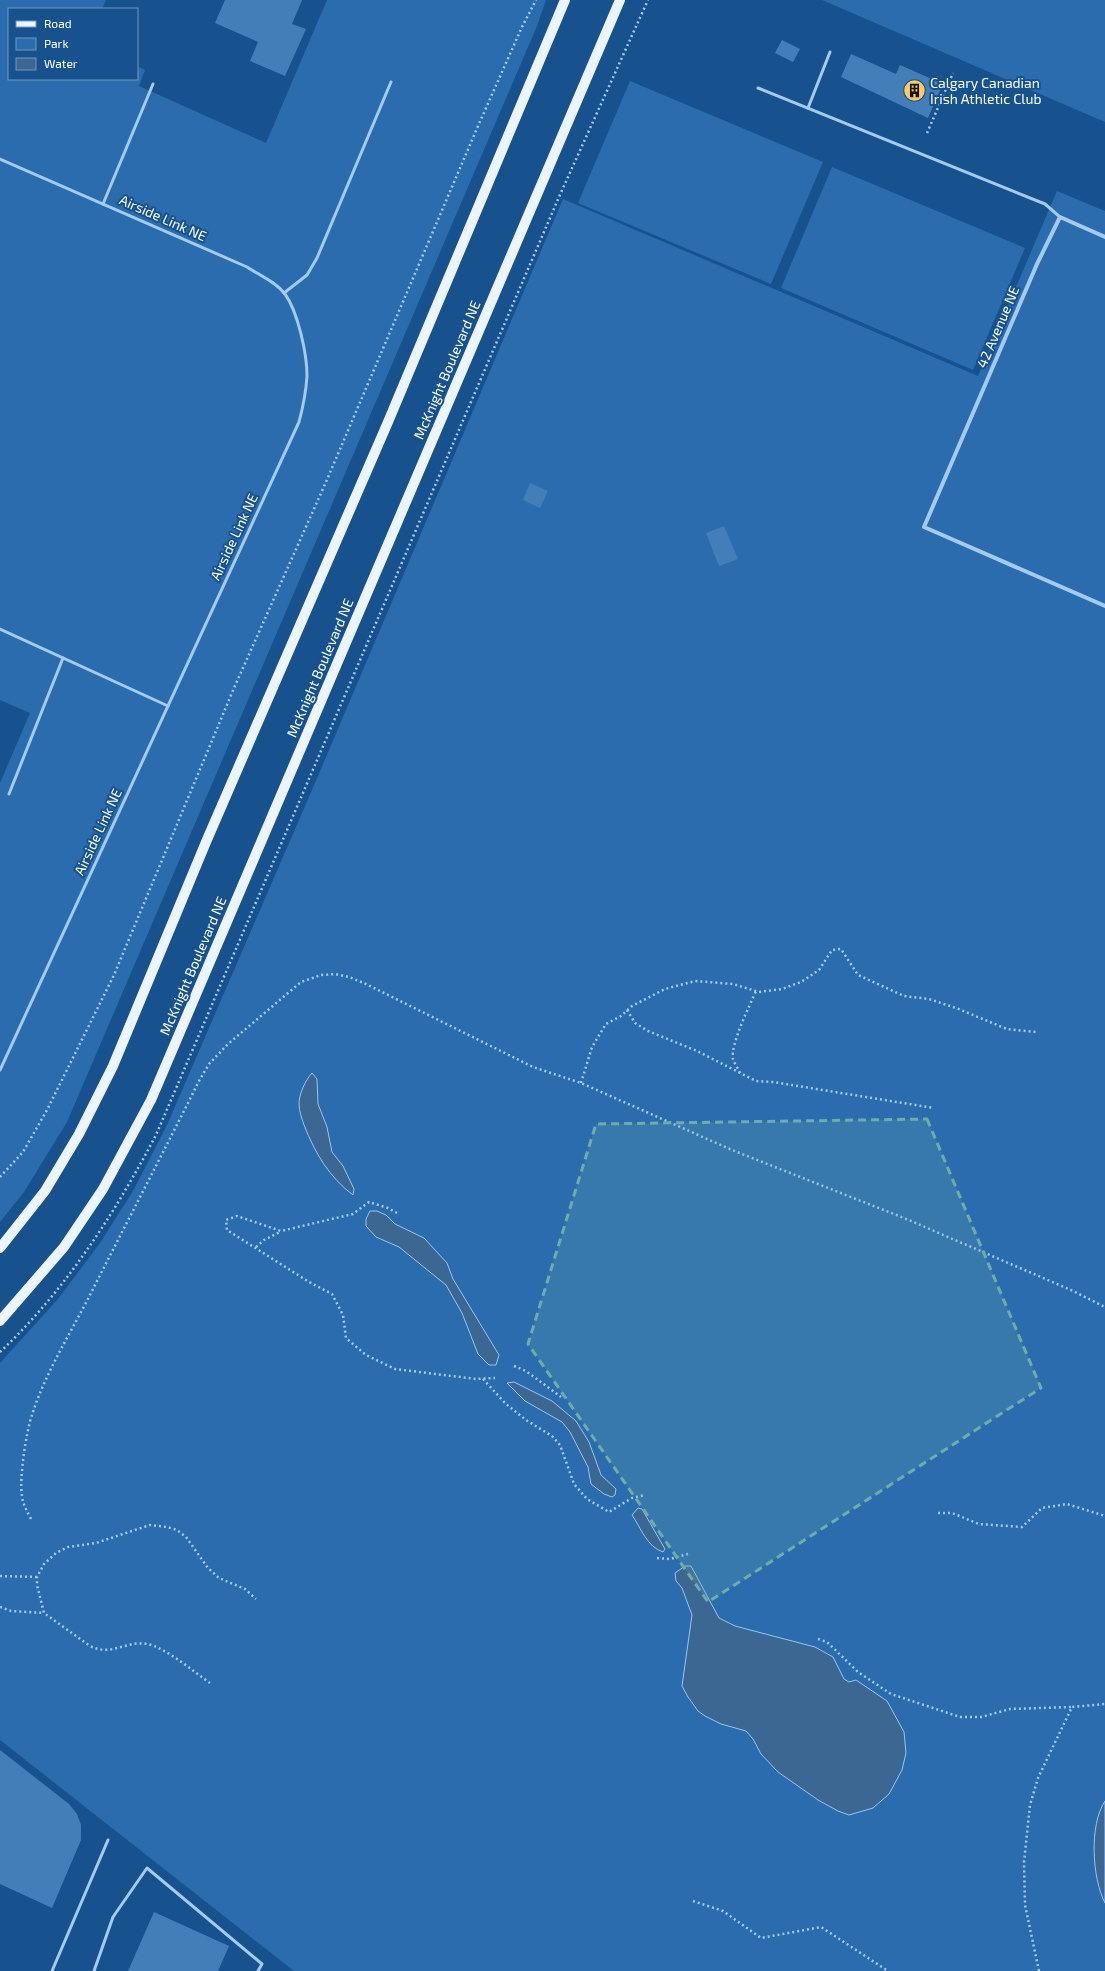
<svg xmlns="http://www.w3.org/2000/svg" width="1105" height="1971" font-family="'Exo 2',sans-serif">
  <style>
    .green { fill: #2a6cad }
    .water { fill: #3c6793; stroke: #97c6f2 }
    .building { fill: #447eb8 }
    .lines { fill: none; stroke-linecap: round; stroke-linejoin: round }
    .path { stroke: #a4caef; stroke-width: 2.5; stroke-dasharray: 2 3; stroke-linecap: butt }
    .lane { stroke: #a4caef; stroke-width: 3 }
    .street { stroke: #a4caef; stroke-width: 4 }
    .primary { stroke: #ecf5ff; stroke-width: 10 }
    .marked { fill: #6fada8; fill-opacity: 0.2; stroke: #6fada8; stroke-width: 3; stroke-dasharray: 8 5; stroke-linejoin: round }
    .labels { text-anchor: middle; stroke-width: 4; stroke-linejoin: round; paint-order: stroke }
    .poi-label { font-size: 14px; fill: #fff; stroke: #17528f; text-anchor: start }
    .street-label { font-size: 14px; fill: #fff; stroke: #17528f }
  </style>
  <rect width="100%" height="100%" fill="#17528f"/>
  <g class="green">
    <path d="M0 0H106L102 9H9V79H137V66L145 70 139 86 266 143 327 0H546L537 26 67 1122 24 1192 0 1222V783L30 713 0 700Z"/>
    <path d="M822 0H1105V122Z"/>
    <path d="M630 81 823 162 771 284 578 203Z"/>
    <path d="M832 167 1025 248 973 370 781 288Z"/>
    <path d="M1057 191 1105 211V1971H294L0 1740V1363L58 1299 100 1243 133 1191 167 1125 315 783 563 199 978 376Z"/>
  </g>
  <g class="water">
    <path d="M312 1073 317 1079 318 1104 327 1127 332 1152 343 1166 354 1189 353 1195C329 1177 315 1153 304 1125 302 1119 299 1111 299 1104 299 1094 305 1081 312 1073Z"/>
    <path d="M370 1211H377L386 1215 395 1224 424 1238 447 1263 453 1279 499 1355 496 1365H489L478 1354 462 1313 446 1285 399 1247 376 1237 366 1226V1219Z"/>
    <path d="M514 1382 552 1401 576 1421 589 1442 601 1475 616 1489 615 1495 612 1497 604 1494 591 1484 588 1467 570 1432 562 1422 525 1401 507 1383Z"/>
    <path d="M638 1508 642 1509 665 1549 663 1552C647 1547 641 1528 632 1515Z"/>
    <path d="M685 1566H691L719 1618 735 1626 815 1647 833 1657 844 1679 849 1682 856 1680 887 1701 904 1732 906 1753 902 1770 889 1794 873 1808 849 1815 838 1811 818 1800 778 1772 761 1754 753 1739 746 1731 721 1724 705 1716 698 1711 688 1697 682 1686 692 1615 682 1588 676 1581 675 1573Z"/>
    <path d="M1105 1801V1903C1092 1878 1089 1825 1105 1801Z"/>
  </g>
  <g class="building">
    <path d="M225 0H302L292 24 306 29 285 76 250 61 258 42 215 23Z"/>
    <path d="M782 40 800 49 793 62 775 53Z"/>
    <path d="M851 54 896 74 900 65 943 84 928 118 841 77Z"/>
    <path d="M530 483 548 491 540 508 523 500Z"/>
    <path d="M724 526 738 559 719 566 706 533Z"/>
    <path d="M0 1750 69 1804 77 1814 81 1825V1840L52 1908 0 1884Z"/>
    <path d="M154 1912 229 1946 218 1971H128Z"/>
  </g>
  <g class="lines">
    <g class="path">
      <path d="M927 133 953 73"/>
      <path d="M627 1010 635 1023 648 1031 697 1051 756 1081 773 1082 934 1108"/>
      <path d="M740 1073C738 1068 734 1063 733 1059 730 1045 750 1005 756 991"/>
      <path d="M581 1083 592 1047 606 1024 621 1016 632 1006 665 989 695 981 733 984 759 992 782 989 801 982 819 970 832 950 841 949 858 975 904 996 929 999 956 1008 1007 1029 1036 1032"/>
      <path d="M0 1177 23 1152 47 1110 114 975 234 688 326 482 478 126 522 27 536 0"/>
      <path d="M397 1213 388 1208 369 1202 353 1214 281 1231 237 1216 226 1220 227 1230 309 1282 332 1294 343 1315 346 1338 366 1355 395 1369 476 1379 495 1378"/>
      <path d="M256 1247 264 1240 280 1232"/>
      <path d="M0 1352C65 1291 115 1213 156 1135L559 197 648 0"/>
      <path d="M514 1366 526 1371 561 1397"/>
      <path d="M483 1379 506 1404 526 1420 552 1436 560 1445 574 1484 587 1499 609 1512 632 1498 645 1495"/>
      <path d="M938 1513H952L979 1524 1022 1527 1042 1508 1067 1504 1105 1516"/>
      <path d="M31 1519C27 1511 23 1505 22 1496 19 1480 26 1432 32 1415 46 1371 72 1331 93 1289 128 1220 164 1151 199 1081L209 1064 228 1044 301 982 321 975 335 974 349 977 366 984 533 1067 581 1083 732 1150 904 1218 1071 1290 1105 1307"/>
      <path d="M657 1558 670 1559 688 1554"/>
      <path d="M0 1576 37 1577"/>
      <path d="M0 1607 11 1611 44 1613"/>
      <path d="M818 1639 827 1642 858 1672 891 1694 960 1717H981L1010 1709 1071 1707"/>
      <path d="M210 1683C194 1672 165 1647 147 1644 126 1640 112 1657 90 1646L44 1613 37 1585V1577L44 1564 56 1553 68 1547 96 1543 150 1525 167 1527 177 1530 186 1537 208 1568 219 1578 245 1589 256 1599"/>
      <path d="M693 1901 723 1911 761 1938 821 1927 888 1971"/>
      <path d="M1039 1971 1025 1905 1024 1862 1030 1805 1038 1778 1072 1707 1105 1704"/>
    </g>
    <g class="lane">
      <path d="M758 88 1045 204 1060 217"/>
      <path d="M808 108 830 52"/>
      <path d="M0 159 247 267C259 275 276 282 285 294 298 312 307 354 307 376 306 392 303 407 299 422L0 1070"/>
      <path d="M103 204 153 84"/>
      <path d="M284 293 307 275 317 258 391 82"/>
      <path d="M0 629 168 706"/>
      <path d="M9 794 63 658"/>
      <path d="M52 1971 108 1840"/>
      <path d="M94 1971 113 1917 147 1868 262 1964 258 1971"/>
    </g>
    <path class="street" d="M1105 237 1060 217 1037 264 924 527 1105 606"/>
    <g class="primary">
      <path d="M0 1248 45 1191 79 1134 113 1066 206 842 388 422 565 0"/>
      <path d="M0 1321 64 1247 103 1189 151 1100 620 0"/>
    </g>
  </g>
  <path class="marked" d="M927 1119 1041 1388 708 1602 528 1344 596 1124Z"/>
  <defs>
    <symbol id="building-disc" viewBox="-11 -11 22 22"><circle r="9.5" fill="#ffca62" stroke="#17528f"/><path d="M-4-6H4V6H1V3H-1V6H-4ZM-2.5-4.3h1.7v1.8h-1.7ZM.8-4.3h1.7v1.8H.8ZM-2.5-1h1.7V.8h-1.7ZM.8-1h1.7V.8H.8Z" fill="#111"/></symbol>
  </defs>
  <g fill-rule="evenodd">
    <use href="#building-disc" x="902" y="78" width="25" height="25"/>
  </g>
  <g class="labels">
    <g class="poi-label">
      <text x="930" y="88">Calgary Canadian<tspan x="930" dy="16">Irish Athletic Club</tspan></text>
    </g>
    <g class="street-label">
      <text transform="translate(163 218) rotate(24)" y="5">Airside Link NE</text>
      <text transform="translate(998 327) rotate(-67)" y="5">42 Avenue NE</text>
      <text transform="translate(447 370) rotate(-67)" y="5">McKnight Boulevard NE</text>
      <text transform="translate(234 537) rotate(-65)" y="5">Airside Link NE</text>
      <text transform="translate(320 668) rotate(-67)" y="5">McKnight Boulevard NE</text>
      <text transform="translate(98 832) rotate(-65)" y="5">Airside Link NE</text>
      <text transform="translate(193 966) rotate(-67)" y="5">McKnight Boulevard NE</text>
    </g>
  </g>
  <rect x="8" y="8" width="130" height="72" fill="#17528f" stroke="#7497bc"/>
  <rect x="16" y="21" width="20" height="6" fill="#ecf5ff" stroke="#7497bc"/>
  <text x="44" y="28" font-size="12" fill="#ffffff">Road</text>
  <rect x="16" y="38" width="20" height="12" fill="#2a6cad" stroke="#7497bc"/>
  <text x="44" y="48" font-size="12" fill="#ffffff">Park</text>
  <rect x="16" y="58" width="20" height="12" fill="#3c6793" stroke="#7497bc"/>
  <text x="44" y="68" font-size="12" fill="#ffffff">Water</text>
</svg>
